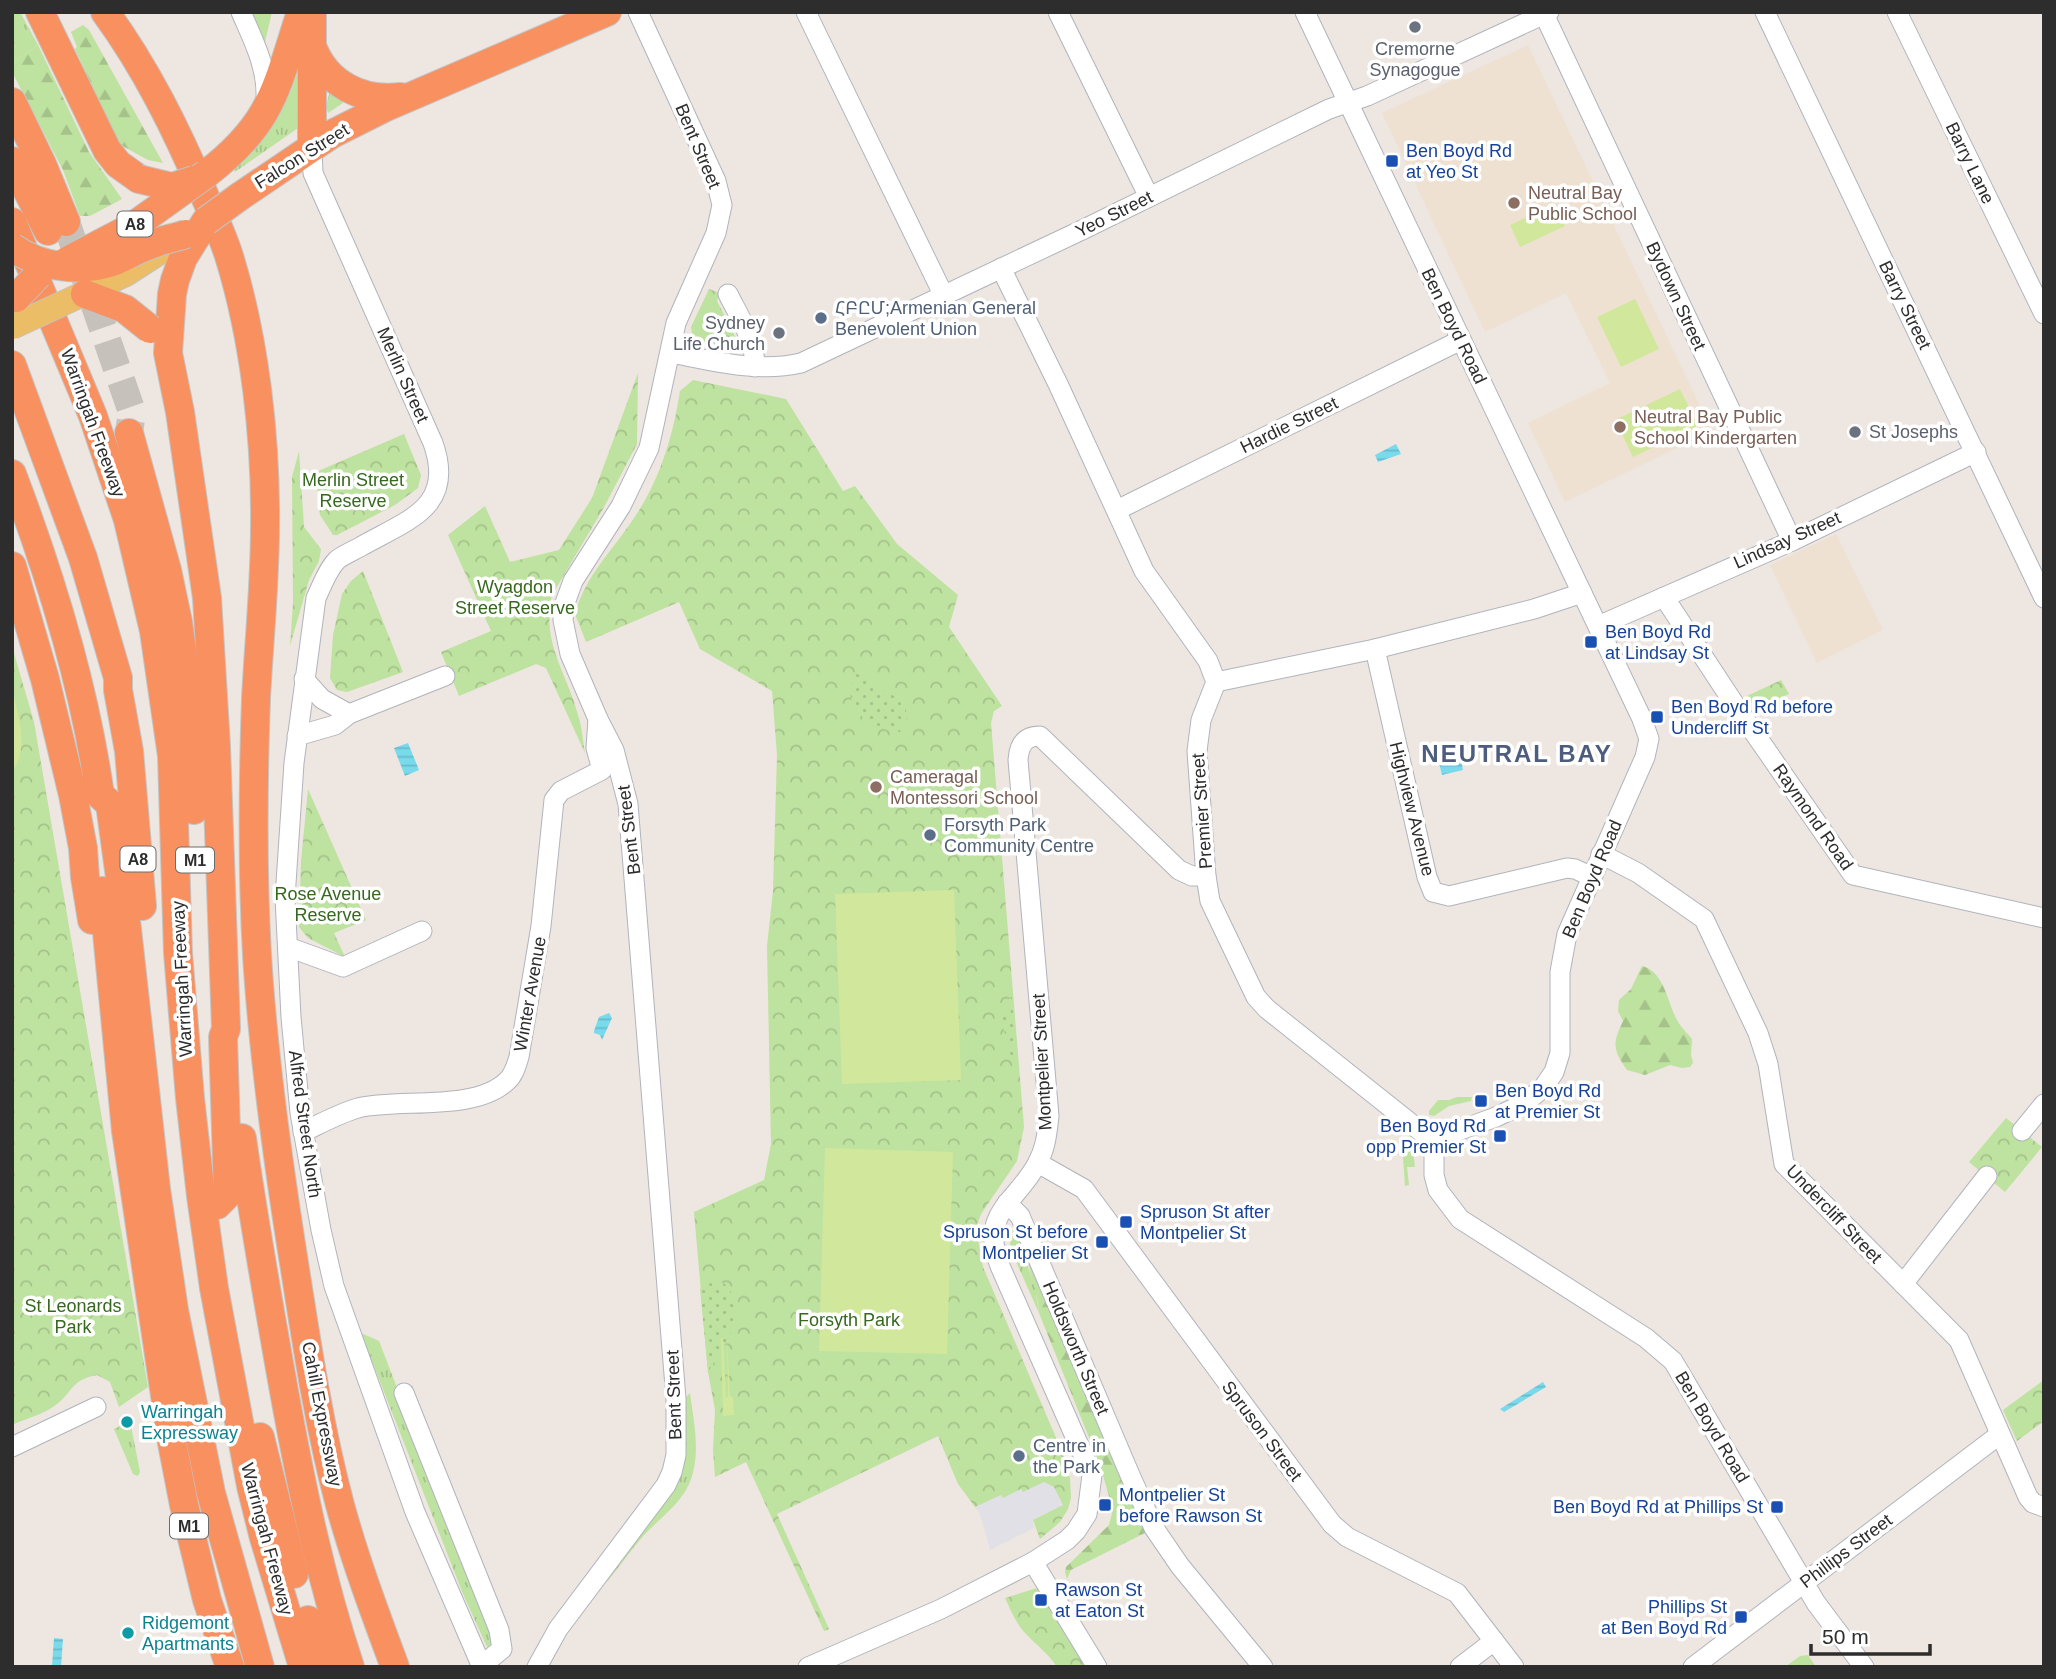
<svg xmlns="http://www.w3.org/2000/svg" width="2056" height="1679" font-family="Arial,'Noto Sans Armenian',sans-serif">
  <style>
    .industrial { fill: #e1e0e7 }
    .education { fill: #eee1d1 }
    .grass { fill: url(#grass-tufts) }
    .forest { fill: url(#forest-firs) }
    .park { fill: url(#park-crowns) }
    .garden { fill: url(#garden-dots) }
    .pitch { fill: #d1e89c }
    .water { fill: url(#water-rules) }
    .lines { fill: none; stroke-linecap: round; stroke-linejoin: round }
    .highway-tunnel { stroke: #c7c1bc; stroke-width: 28; stroke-dasharray: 28 14; stroke-linecap: butt }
    .minor-casing { stroke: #b0b4bd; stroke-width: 21 }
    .major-casing { stroke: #c4c4c4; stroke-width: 26 }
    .highway-casing { stroke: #c4c4c4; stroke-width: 30 }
    .minor { stroke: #fff; stroke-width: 19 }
    .major { stroke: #ecbd67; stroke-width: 24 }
    .highway { stroke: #f89060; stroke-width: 28 }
    .major-bridge-casing { stroke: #c4c4c4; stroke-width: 26; stroke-linecap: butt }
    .highway-bridge-casing { stroke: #c4c4c4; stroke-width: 30; stroke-linecap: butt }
    .major-bridge { stroke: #ecbd67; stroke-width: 24 }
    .highway-bridge { stroke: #f89060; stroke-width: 28 }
    .worship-dot { fill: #6b7280; stroke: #fff; stroke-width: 2.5 }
    .transit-dot { fill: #1a4fb4; stroke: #fff; stroke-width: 2.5 }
    .education-dot { fill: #8d6e63; stroke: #fff; stroke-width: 2.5 }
    .service-dot { fill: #5c6f8a; stroke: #fff; stroke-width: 2.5 }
    .culture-dot { fill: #0f9aa8; stroke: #fff; stroke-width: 2.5 }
    .labels { text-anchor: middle; stroke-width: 7; stroke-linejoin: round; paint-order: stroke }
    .shield { fill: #fff; stroke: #6c6c6c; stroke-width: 2 }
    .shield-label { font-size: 16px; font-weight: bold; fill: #2d2d2d }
    .worship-label { font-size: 18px; fill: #5b616d; stroke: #fff }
    .street-label { font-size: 18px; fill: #2d2d2d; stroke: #fff }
    .transit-label { font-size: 18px; fill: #164399; stroke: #fff; text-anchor: start }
    .education-label { font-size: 18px; fill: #785e54; stroke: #fff; text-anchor: start }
    .service-label { font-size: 18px; fill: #4e5e75; stroke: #fff; text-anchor: start }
    .park-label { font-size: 18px; fill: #36691e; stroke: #fff }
    .culture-label { font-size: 18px; fill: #0d838f; stroke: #fff; text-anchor: start }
    .district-label { font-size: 24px; font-weight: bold; letter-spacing: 2px; fill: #4e5c7d; stroke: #fff }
  </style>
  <defs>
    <pattern id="grass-tufts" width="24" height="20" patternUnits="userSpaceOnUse" patternTransform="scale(1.75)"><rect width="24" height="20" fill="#bee29f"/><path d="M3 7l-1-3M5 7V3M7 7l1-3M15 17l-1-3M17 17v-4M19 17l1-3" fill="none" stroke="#a4c289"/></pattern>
    <pattern id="forest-firs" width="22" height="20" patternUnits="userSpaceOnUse" patternTransform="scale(1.75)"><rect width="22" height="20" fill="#bee29f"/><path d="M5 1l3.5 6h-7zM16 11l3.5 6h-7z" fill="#a4c289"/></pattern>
    <pattern id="park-crowns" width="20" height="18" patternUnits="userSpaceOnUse" patternTransform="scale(1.75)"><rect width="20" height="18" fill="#bee29f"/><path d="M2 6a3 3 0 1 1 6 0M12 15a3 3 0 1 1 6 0" fill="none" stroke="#a4c289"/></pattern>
    <pattern id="garden-dots" width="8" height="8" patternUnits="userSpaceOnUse" patternTransform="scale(1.75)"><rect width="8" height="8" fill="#bee29f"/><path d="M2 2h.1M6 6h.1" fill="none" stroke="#a4c289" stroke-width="1.8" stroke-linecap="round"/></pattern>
    <pattern id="water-rules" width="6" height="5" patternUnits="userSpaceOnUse" patternTransform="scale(1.75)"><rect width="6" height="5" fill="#78daeb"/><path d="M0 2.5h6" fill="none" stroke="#68bbca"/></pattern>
  </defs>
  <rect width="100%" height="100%" fill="#eee6e0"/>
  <path class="industrial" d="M1044 1482 1054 1487 1063 1505 1033 1520 1034 1528 990 1550 980 1514 975 1507 1001 1495 1003 1498 1021 1489 1024 1491Z"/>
  <g class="education">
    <path d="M1528 45 1712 431 1565 502 1528 423 1610 383 1566 293 1485 332 1382 113Z"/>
    <path d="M1836 534 1883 630 1817 663 1770 565Z"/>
  </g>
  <g class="grass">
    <path d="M12 12H20L38 45 12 63Z"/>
    <path d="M245 12H272L265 42 261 45Z"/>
    <path d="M299 69 298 128 235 172 234 170C272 135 281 116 299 69Z"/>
    <path d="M330 91 343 100V103L328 113 326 106Z"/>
    <path d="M1457 1097H1472L1471 1101 1449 1106 1434 1116 1429 1115V1111L1438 1100H1449Z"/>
    <path d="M1409 1136 1412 1142 1415 1167H1407L1409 1185 1405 1186 1402 1142Z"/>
    <path d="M1015 1227 1027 1252 1028 1267 1035 1287 1039 1313 1010 1248 1011 1231Z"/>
    <path d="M361 1333 379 1341 480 1603 493 1644 487 1647 463 1594Z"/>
    <path d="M690 1393C693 1417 699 1444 694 1468 689 1497 667 1512 647 1532 633 1547 620 1566 607 1582L609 1576 654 1516 684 1399Z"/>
    <path d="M130 1421 140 1472 138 1476 133 1474 114 1429Z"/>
  </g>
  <g class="forest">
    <path d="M83 25 89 30 163 163 148 160 119 144 75 49 77 47 71 32Z"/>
    <path d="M38 45 89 152 122 199 90 216H80L63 170 12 72V63Z"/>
    <path d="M1642 966C1663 971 1667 999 1675 1016 1679 1025 1686 1032 1692 1039L1691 1055 1693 1063 1690 1067 1682 1068 1670 1065 1645 1075 1627 1070C1613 1050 1612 1044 1623 1021L1618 1011 1619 1000 1631 989Z"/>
    <path d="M1027 1252 1147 1532 1071 1570 1067 1579 1065 1572 1066 1567 1109 1525 1113 1510 1100 1465 1039 1313C1038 1291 1028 1273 1027 1252Z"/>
    <path d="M1808 1655 1816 1667H1785L1800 1656Z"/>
  </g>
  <g class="park">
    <path d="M709 289 720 293 717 301 737 340 734 347 703 342 692 334 691 327Z"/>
    <path d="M638 373 637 444 603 509 552 595C541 644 567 672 578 715 582 727 583 741 585 753L546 668 536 664 459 696 441 652 491 631 448 535 485 506 510 562 559 550 592 498Z"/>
    <path d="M693 380 786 399 843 491 855 486 897 544 958 595 949 627 1002 706 994 711 991 723 1024 1127 1017 1161 981 1214 976 1228 983 1267 1066 1461 1070 1479 1071 1498 1068 1509 1060 1522 1040 1539 1033 1520 1063 1505 1054 1487 1044 1482 1023 1492 1021 1489 1003 1498 1001 1495 975 1507 958 1484 938 1436 777 1514 829 1629 824 1631 746 1462 715 1477 713 1450 715 1410 708 1372 694 1212 764 1180 771 1144 767 946 773 891 777 755 772 691 700 649 679 602 586 642 575 614C585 576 613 550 634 518 660 480 673 436 680 391Z"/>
    <path d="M404 434 421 475 418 488 395 505 337 535H333L320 515 316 472Z"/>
    <path d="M299 451 304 527 321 549 319 561 309 580 290 646 293 603 292 477Z"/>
    <path d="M363 571 403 672 347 692 337 690 330 678 333 635 342 594 351 581Z"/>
    <path d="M12 646 34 722 148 1387 119 1407 110 1382 97 1375C69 1380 73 1394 53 1407 41 1415 25 1419 12 1425Z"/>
    <path d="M1781 680 1789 694 1756 709 1747 696Z"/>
    <path d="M308 789 366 920 334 933 345 957 308 938 299 927 301 861Z"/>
    <path d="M2006 1118 2042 1147 2005 1192 1969 1162Z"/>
    <path d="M2044 1380V1421L2017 1441 2003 1410Z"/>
    <path d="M1037 1588 1086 1667H1057C1048 1653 1036 1645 1025 1633 1016 1623 1011 1611 1005 1598Z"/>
  </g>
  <g class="garden">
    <path d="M856 673 897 698 906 710 907 718 900 732C870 730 837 706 856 673Z"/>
    <path d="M1012 997 1017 1066 1012 1060 1000 1015 1011 1013 1009 998Z"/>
    <path d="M714 1281C736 1280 737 1312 732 1329 727 1345 716 1358 708 1372L700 1289Z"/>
  </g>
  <g class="pitch">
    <path d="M1555 204 1565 226 1520 247 1510 225Z"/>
    <path d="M1635 299 1659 349 1621 367 1597 317Z"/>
    <path d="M1680 389 1698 426 1633 457 1615 420Z"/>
    <path d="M12 689C18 716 30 748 12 772Z"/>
    <path d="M954 890 961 1080 842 1084 835 894Z"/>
    <path d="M825 1148 953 1152 947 1354 819 1351Z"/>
    <path d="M727 1337 730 1396 733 1397 734 1415 723 1416 721 1338H723L726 1397H728Z"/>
  </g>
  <g class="water">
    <path d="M1396 444 1401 454 1378 462 1375 455Z"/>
    <path d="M408 743 419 770 405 776 394 748Z"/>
    <path d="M1461 760 1463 770 1442 775 1439 763Z"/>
    <path d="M609 1013 612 1018 602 1040 600 1035 594 1033V1031L599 1017Z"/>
    <path d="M1543 1382 1546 1387 1504 1412 1500 1409Z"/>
    <path d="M54 1638 63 1639 61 1667 52 1666Z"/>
  </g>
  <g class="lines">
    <path class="highway-tunnel" d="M66 222 132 412 129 433"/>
    <defs>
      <g id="minor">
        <path d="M241 12C254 42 268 68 266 102"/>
        <path d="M806 12 944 296"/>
        <path d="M1058 12 1149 197"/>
        <path d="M1305 12 1642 719 1649 739 1645 757 1567 934 1560 972V1053L1554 1072 1543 1088 1523 1104 1496 1117 1452 1133 1438 1145 1434 1153V1175L1438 1190 1460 1219 1646 1338 1673 1361 1816 1603 1864 1667"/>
        <path d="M1543 12 1792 541"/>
        <path d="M1765 12 2044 598"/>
        <path d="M1897 12 2044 314"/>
        <path d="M312 147 313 173 433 443C456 508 407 520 360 547 353 551 343 555 337 560 327 570 322 586 316 598L294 763 285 898 291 1017 300 1113 321 1230 334 1286 415 1512 482 1667"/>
        <path d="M1001 268 1058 384 1144 571 1208 661 1216 682 1201 720 1197 751 1206 876 1210 901 1256 997 1267 1009 1438 1145"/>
        <path d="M728 294C740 318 755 340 755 367"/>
        <path d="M671 353C713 361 758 373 801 363L1082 230 1329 109 1367 96 1549 12"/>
        <path d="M1117 510 1461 340"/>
        <path d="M1664 597 1739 711 1853 875 2044 918"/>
        <path d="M1598 626 1792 541 1976 452"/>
        <path d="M1375 649 1427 877 1433 892 1449 896 1567 868 1575 869 1590 876"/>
        <path d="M304 679 322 699 349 714"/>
        <path d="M1216 682 1375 649 1534 609 1582 593"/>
        <path d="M297 736 335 725 349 714 445 676"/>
        <path d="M1601 854 1638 873 1704 919 1758 1033 1768 1064 1784 1164 1959 1340 2028 1497 2033 1503 2044 1507"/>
        <path d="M288 947 343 967 422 931"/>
        <path d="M2022 1131 2044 1104"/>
        <path d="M303 1132C320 1124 340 1113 358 1108 399 1098 475 1112 507 1081 514 1075 516 1066 519 1057L541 926 554 800 561 791 602 770 596 748 598 719"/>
        <path d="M1038 1163 1084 1189 1332 1524 1347 1537 1457 1593 1514 1667"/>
        <path d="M1007 1203 1020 1216 1028 1235 1130 1475 1154 1528 1180 1566 1263 1667"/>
        <path d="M1903 1284 1987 1176"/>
        <path d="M404 1393 499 1630 502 1649 481 1666"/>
        <path d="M12 1447 96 1407"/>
        <path d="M1033 1562 1097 1667"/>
        <path d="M537 1667 558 1629 666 1485 672 1472 676 1455V1399L628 804 614 750 598 719 570 654 563 620 565 603 573 581 621 506 649 448 676 323 716 233 722 205 716 181 638 12"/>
        <path d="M808 1667 941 1609 1033 1562 1067 1540 1076 1531 1087 1514 1092 1475 1000 1266C979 1213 1015 1204 1037 1164 1046 1148 1047 1133 1049 1116L1018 760C1019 746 1024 736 1040 736L1179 870 1192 876H1206"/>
        <path d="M1460 1667 1494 1641"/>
        <path d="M1693 1667 1999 1435"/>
      </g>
      <path id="major" d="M126 274 174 243"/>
      <g id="highway">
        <path d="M40 12 107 150 118 164 139 179"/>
        <path d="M105 12C146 68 176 129 203 192 212 213 222 234 229 256 255 340 266 439 265 527 265 584 259 641 256 698 253 783 252 869 257 955 263 1052 276 1148 291 1244 305 1331 317 1419 340 1505 355 1560 375 1613 395 1667"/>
        <path d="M312 12V147"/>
        <path d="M312 46C326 84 362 102 401 97"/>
        <path d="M12 102 42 164 66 222"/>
        <path d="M12 161 48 231"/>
        <path d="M206 174C273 123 276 88 301 12"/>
        <path d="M239 197 332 134 384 108 607 12"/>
        <path d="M206 221 183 258 175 280 172 294 168 353 180 412 207 598 216 746 226 1029 223 1037 228 1194 217 1205"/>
        <path d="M12 222 93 416 128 520 154 631 172 756 178 953 190 1098 201 1196 214 1288 251 1486 264 1538 303 1667"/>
        <path d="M12 365 83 558 118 678V690L129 751 142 906"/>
        <path d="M129 433 167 570 178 622 187 687 194 810"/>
        <path d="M12 474C50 574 85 689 100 795L110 804 127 929 156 1189 174 1310 211 1493 260 1667"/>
        <path d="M12 566 45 679 73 795 83 848 85 877 92 920"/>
        <path d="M103 891 126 1131 172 1443 184 1505 207 1600 230 1667"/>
        <path d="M242 1138C254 1223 269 1307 284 1391 301 1485 320 1577 350 1667"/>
        <path d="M260 1437 294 1574"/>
        <path d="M308 1620 323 1667"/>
      </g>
    </defs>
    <use href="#minor" class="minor-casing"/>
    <use href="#major" class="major-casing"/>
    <use href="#highway" class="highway-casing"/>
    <use href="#minor" class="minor"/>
    <use href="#major" class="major"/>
    <use href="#highway" class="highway"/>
    <defs>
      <path id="major-bridge" d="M12 327 126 274"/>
      <g id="highway-bridge">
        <path d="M139 179 172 187 194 180"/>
        <path d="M206 221 239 197"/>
        <path d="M12 247C41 268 82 273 115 261 127 256 138 249 150 245 161 240 174 238 186 234"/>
        <path d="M67 261 132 227 206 174"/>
        <path d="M85 294 125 309 150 329"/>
        <path d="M16 298 38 275"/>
      </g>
    </defs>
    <use href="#major-bridge" class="major-bridge-casing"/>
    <use href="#highway-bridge" class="highway-bridge-casing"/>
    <use href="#major-bridge" class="major-bridge"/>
    <use href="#highway-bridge" class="highway-bridge"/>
  </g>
  <g class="worship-dot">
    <circle cx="1415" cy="27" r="7"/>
    <circle cx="779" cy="333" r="7"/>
    <circle cx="1855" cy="432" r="7"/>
  </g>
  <g class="transit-dot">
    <rect x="1385" y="154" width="14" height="14" rx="3.5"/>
    <rect x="1584" y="635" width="14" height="14" rx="3.5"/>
    <rect x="1650" y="710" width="14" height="14" rx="3.5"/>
    <rect x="1474" y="1094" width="14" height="14" rx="3.5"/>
    <rect x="1493" y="1129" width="14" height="14" rx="3.5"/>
    <rect x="1119" y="1215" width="14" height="14" rx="3.5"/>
    <rect x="1095" y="1235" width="14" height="14" rx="3.5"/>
    <rect x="1098" y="1498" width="14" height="14" rx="3.5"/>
    <rect x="1770" y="1500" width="14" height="14" rx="3.5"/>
    <rect x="1034" y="1593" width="14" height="14" rx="3.5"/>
    <rect x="1734" y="1610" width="14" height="14" rx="3.5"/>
  </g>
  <g class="education-dot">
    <circle cx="1514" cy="203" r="7"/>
    <circle cx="1620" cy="427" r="7"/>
    <circle cx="876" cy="787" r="7"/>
  </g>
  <g class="service-dot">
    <circle cx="821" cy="318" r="7"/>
    <circle cx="930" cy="835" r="7"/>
    <circle cx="1019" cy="1456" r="7"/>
  </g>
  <g class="culture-dot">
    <circle cx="127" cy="1422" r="7"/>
    <circle cx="128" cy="1633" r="7"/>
  </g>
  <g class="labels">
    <g class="shield">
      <rect x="117.5" y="211.5" width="35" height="25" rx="5"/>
      <rect x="120.5" y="846.5" width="35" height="25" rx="5"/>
      <rect x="176" y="847.5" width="38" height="25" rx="5"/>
      <rect x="170" y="1513.5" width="38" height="25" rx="5"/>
    </g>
    <g class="shield-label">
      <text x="135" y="230">A8</text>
      <text x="138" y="865">A8</text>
      <text x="195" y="866">M1</text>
      <text x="189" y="1532">M1</text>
    </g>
    <g class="worship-label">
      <text x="1415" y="55">Cremorne<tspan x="1415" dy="21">Synagogue</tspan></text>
      <text x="765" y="329" text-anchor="end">Sydney<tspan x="765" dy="21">Life Church</tspan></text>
      <text x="1869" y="438" text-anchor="start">St Josephs</text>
    </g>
    <g class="street-label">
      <text transform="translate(698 146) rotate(67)" y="6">Bent Street</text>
      <text transform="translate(302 156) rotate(-32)" y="6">Falcon Street</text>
      <text transform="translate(1970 163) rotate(64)" y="6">Barry Lane</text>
      <text transform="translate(1114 214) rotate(-26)" y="6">Yeo Street</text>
      <text transform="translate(1676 296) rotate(65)" y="6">Bydown Street</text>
      <text transform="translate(1905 305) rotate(64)" y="6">Barry Street</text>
      <text transform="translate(1454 326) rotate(64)" y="6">Ben Boyd Road</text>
      <text transform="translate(403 375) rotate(66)" y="6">Merlin Street</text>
      <text transform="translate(93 423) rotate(70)" y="6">Warringah Freeway</text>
      <text transform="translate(1289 425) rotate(-26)" y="6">Hardie Street</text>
      <text transform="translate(1787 540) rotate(-24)" y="6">Lindsay Street</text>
      <text transform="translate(1412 809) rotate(76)" y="6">Highview Avenue</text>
      <text transform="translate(1202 811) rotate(-94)" y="6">Premier Street</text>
      <text transform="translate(1813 817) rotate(55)" y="6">Raymond Road</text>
      <text transform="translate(629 830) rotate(-97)" y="6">Bent Street</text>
      <text transform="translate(1592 879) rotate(-67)" y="6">Ben Boyd Road</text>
      <text transform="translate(182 979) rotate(-93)" y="6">Warringah Freeway</text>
      <text transform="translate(530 994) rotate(-80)" y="6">Winter Avenue</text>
      <text transform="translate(1042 1062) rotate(-93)" y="6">Montpelier Street</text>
      <text transform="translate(305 1124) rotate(82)" y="6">Alfred Street North</text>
      <text transform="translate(1834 1214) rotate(46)" y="6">Undercliff Street</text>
      <text transform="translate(1076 1348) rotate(67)" y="6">Holdsworth Street</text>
      <text transform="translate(674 1395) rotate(-92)" y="6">Bent Street</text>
      <text transform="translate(322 1414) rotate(79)" y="6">Cahill Expressway</text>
      <text transform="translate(1712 1427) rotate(59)" y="6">Ben Boyd Road</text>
      <text transform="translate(1262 1431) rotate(53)" y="6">Spruson Street</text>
      <text transform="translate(267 1539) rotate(75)" y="6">Warringah Freeway</text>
      <text transform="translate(1846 1551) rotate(-37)" y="6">Phillips Street</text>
    </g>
    <g class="transit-label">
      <text x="1406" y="157">Ben Boyd Rd<tspan x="1406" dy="21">at Yeo St</tspan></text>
      <text x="1605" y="638">Ben Boyd Rd<tspan x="1605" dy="21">at Lindsay St</tspan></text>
      <text x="1671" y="713">Ben Boyd Rd before<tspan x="1671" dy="21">Undercliff St</tspan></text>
      <text x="1495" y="1097">Ben Boyd Rd<tspan x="1495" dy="21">at Premier St</tspan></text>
      <text x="1486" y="1132" text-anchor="end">Ben Boyd Rd<tspan x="1486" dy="21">opp Premier St</tspan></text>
      <text x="1140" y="1218">Spruson St after<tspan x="1140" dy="21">Montpelier St</tspan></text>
      <text x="1088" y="1238" text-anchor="end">Spruson St before<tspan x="1088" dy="21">Montpelier St</tspan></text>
      <text x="1119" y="1501">Montpelier St<tspan x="1119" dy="21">before Rawson St</tspan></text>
      <text x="1763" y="1513" text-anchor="end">Ben Boyd Rd at Phillips St</text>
      <text x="1055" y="1596">Rawson St<tspan x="1055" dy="21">at Eaton St</tspan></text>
      <text x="1727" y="1613" text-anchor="end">Phillips St<tspan x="1727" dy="21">at Ben Boyd Rd</tspan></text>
    </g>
    <g class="education-label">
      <text x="1528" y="199">Neutral Bay<tspan x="1528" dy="21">Public School</tspan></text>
      <text x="1634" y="423">Neutral Bay Public<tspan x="1634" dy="21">School Kindergarten</tspan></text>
      <text x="890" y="783">Cameragal<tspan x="890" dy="21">Montessori School</tspan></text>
    </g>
    <g class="service-label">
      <text x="835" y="314">ՀԲԸՄ;Armenian General<tspan x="835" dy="21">Benevolent Union</tspan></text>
      <text x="944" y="831">Forsyth Park<tspan x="944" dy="21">Community Centre</tspan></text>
      <text x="1033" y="1452">Centre in<tspan x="1033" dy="21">the Park</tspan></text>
    </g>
    <g class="park-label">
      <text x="353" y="486">Merlin Street<tspan x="353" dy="21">Reserve</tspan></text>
      <text x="515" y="593">Wyagdon<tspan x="515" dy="21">Street Reserve</tspan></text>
      <text x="328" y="900">Rose Avenue<tspan x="328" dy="21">Reserve</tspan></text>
      <text x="73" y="1312">St Leonards<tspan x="73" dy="21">Park</tspan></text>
      <text x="849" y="1326">Forsyth Park</text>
    </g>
    <g class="culture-label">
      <text x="141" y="1418">Warringah<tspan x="141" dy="21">Expressway</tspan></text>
      <text x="142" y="1629">Ridgemont<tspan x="142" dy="21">Apartmants</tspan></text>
    </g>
    <g class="district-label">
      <text x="1517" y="762">NEUTRAL BAY</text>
    </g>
  </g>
  <rect width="2056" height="1679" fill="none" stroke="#2d2d2d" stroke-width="28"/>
  <path d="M1811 1644v10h119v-10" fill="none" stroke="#2d2d2d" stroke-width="3.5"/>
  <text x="1822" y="1644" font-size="21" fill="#2d2d2d" stroke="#ffffff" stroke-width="5" paint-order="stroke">50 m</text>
</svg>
